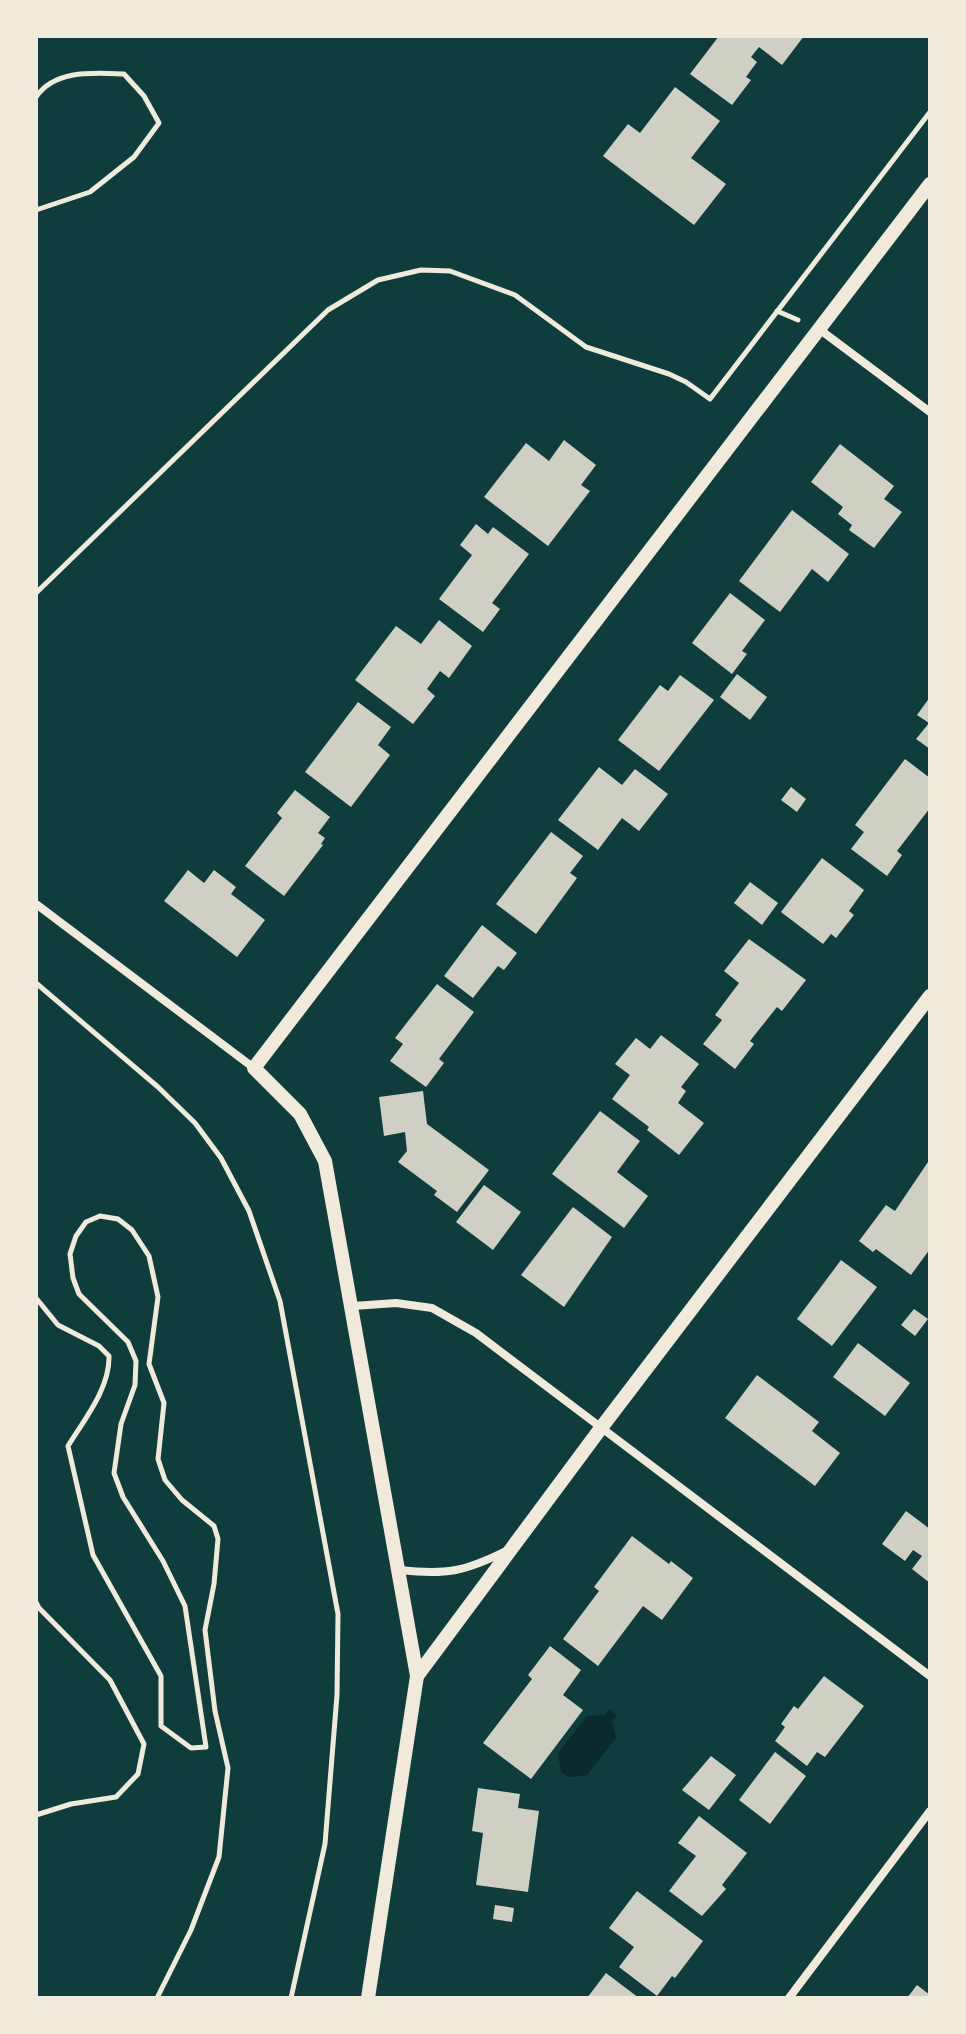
<svg xmlns="http://www.w3.org/2000/svg" width="966" height="2034" font-family="Rubik,sans-serif">
  <style>
    .water { fill: #0a2a2b }
    .building { fill: #cfcfc3 }
    .lines { fill: none; stroke-linecap: round; stroke-linejoin: round }
    .path { stroke: #f1e9da; stroke-width: 5 }
    .minor { stroke: #f1e9da; stroke-width: 8 }
    .tertiary { stroke: #f1e9da; stroke-width: 14 }
  </style>
  <rect width="100%" height="100%" fill="#0f3d3e"/>
  <path class="water" d="M609 1709 617 1715 612 1721 616 1738 587 1775 569 1777 561 1772 558 1753 587 1716 605 1715Z"/>
  <g class="building">
    <path d="M719 36H804L782 65 759 47 751 57 757 62 746 77 751 80 732 105 690 74Z"/>
    <path d="M675 87 720 121 691 158 726 184 694 225 603 156 628 124 640 133Z"/>
    <path d="M564 440 596 465 581 485 590 491 548 546 484 497 526 443 549 461Z"/>
    <path d="M840 444 894 486 884 499 902 512 874 548 849 530 852 525 838 514 843 507 811 482Z"/>
    <path d="M792 510 849 554 828 582 812 569 780 612 739 581Z"/>
    <path d="M476 524 488 534 493 527 529 554 492 603 500 609 483 632 439 599 472 555 460 545Z"/>
    <path d="M730 593 765 620 742 651 747 654 732 674 692 643Z"/>
    <path d="M439 620 472 646 449 678 440 671 427 689 435 696 413 724 355 680 396 626 421 644Z"/>
    <path d="M737 674 767 697 750 720 720 697Z"/>
    <path d="M680 675 714 700 659 771 618 740 660 685 668 691Z"/>
    <path d="M930 697V749L916 739 929 723 917 715Z"/>
    <path d="M358 702 391 727 378 745 390 755 351 807 305 772Z"/>
    <path d="M905 759 930 778V808L897 851 902 855 887 876 851 849 864 832 855 825Z"/>
    <path d="M599 767 622 785 635 769 668 794 639 831 622 818 598 850 558 820Z"/>
    <path d="M791 787 806 799 797 812 781 800Z"/>
    <path d="M295 790 330 817 318 833 325 838 321 844 323 845 284 896 245 866 282 818 277 813Z"/>
    <path d="M551 832 583 856 570 873 577 878 536 934 496 904Z"/>
    <path d="M822 858 864 890 849 911 854 915 836 938 831 934 823 944 781 912Z"/>
    <path d="M188 870 204 883 214 870 236 887 231 894 265 920 237 957 164 901Z"/>
    <path d="M750 882 778 903 762 925 734 903Z"/>
    <path d="M482 925 517 953 504 970 498 966 473 998 444 976Z"/>
    <path d="M749 939 806 980 782 1011 777 1007 750 1041 754 1044 735 1069 703 1044 722 1020 715 1015 739 983 724 971Z"/>
    <path d="M437 984 474 1012 439 1059 444 1063 426 1087 390 1061 403 1044 395 1038Z"/>
    <path d="M661 1035 699 1064 681 1087 686 1091 678 1103 704 1123 679 1155 647 1130 649 1127 612 1099 630 1075 615 1064 636 1038 650 1049Z"/>
    <path d="M423 1091 427 1124 489 1170 457 1212 434 1195 437 1191 398 1162 407 1151 405 1132 384 1136 379 1097Z"/>
    <path d="M600 1111 640 1141 617 1172 648 1196 624 1228 552 1174Z"/>
    <path d="M930 1159V1249L911 1275 876 1249 873 1252 859 1241 886 1205 895 1211Z"/>
    <path d="M484 1185 521 1212 493 1250 456 1222Z"/>
    <path d="M573 1207 612 1237 564 1307 521 1275Z"/>
    <path d="M841 1260 877 1287 832 1346 797 1319Z"/>
    <path d="M914 1309 928 1319 915 1336 901 1325Z"/>
    <path d="M858 1343 910 1383 885 1416 833 1377Z"/>
    <path d="M757 1375 819 1422 812 1431 840 1453 815 1486 725 1418Z"/>
    <path d="M906 1511 930 1529V1583L912 1569 922 1556 913 1550 905 1561 882 1544Z"/>
    <path d="M632 1536 669 1564 671 1561 693 1578 662 1620 643 1606 598 1666 563 1639 599 1591 594 1587Z"/>
    <path d="M550 1646 581 1670 563 1695 583 1710 531 1779 483 1743 532 1679 528 1675Z"/>
    <path d="M824 1676 864 1706 825 1757 817 1752 807 1766 775 1741 785 1727 781 1724 794 1706 798 1709Z"/>
    <path d="M775 1752 806 1776 770 1824 739 1800Z"/>
    <path d="M711 1756 736 1775 709 1810 682 1790Z"/>
    <path d="M478 1788 520 1794 518 1808 539 1811 528 1892 476 1885 483 1833 472 1831Z"/>
    <path d="M699 1816 747 1853 722 1885 726 1889 702 1916 669 1891 696 1856 678 1843Z"/>
    <path d="M637 1891 703 1941 675 1978 672 1976 657 1996 619 1967 634 1947 609 1928Z"/>
    <path d="M495 1905 514 1908 512 1922 493 1919Z"/>
    <path d="M606 1973 639 1998H587Z"/>
    <path d="M917 1985 930 1995V1998H907Z"/>
  </g>
  <g class="lines">
    <g class="path">
      <path d="M36 97C55 69 94 73 124 74L144 96 159 123 134 157 90 192 36 210"/>
      <path d="M777 311 798 320"/>
      <path d="M36 593 328 310 378 280 421 270 450 271 515 295 586 347 669 374 686 382 710 399 930 112"/>
      <path d="M36 983 158 1087 195 1123 221 1158 249 1211 280 1301 338 1614 337 1695 325 1844 291 1998"/>
      <path d="M36 1298 58 1325 99 1346 109 1356C110 1388 84 1420 68 1446L93 1555 161 1676V1726L191 1748 206 1747 185 1606 163 1561 123 1497 114 1473 121 1424 135 1385 136 1361 128 1342 79 1294 73 1278 70 1254 76 1236 86 1222 100 1216 118 1219 132 1230 149 1256 158 1297 149 1364 164 1403 158 1459 165 1480 182 1500 214 1526 218 1539 214 1584 205 1630 215 1711 228 1768 219 1857 191 1930 157 1998"/>
      <path d="M36 1602 39 1608 110 1680 144 1744 138 1774 116 1797 71 1804 36 1815"/>
    </g>
    <g class="minor">
      <path d="M819 329 930 412"/>
      <path d="M36 904 254 1068"/>
      <path d="M353 1306 396 1303 432 1308 476 1333 930 1676"/>
      <path d="M399 1570C446 1575 464 1572 506 1551"/>
      <path d="M789 1998 930 1811"/>
    </g>
    <g class="tertiary">
      <path d="M417 1676 601 1428 930 996"/>
      <path d="M368 1998 417 1676 325 1161 300 1114 254 1068 930 184"/>
    </g>
  </g>
  <rect width="966" height="2034" fill="none" stroke="#f1e9da" stroke-width="76"/>
</svg>
